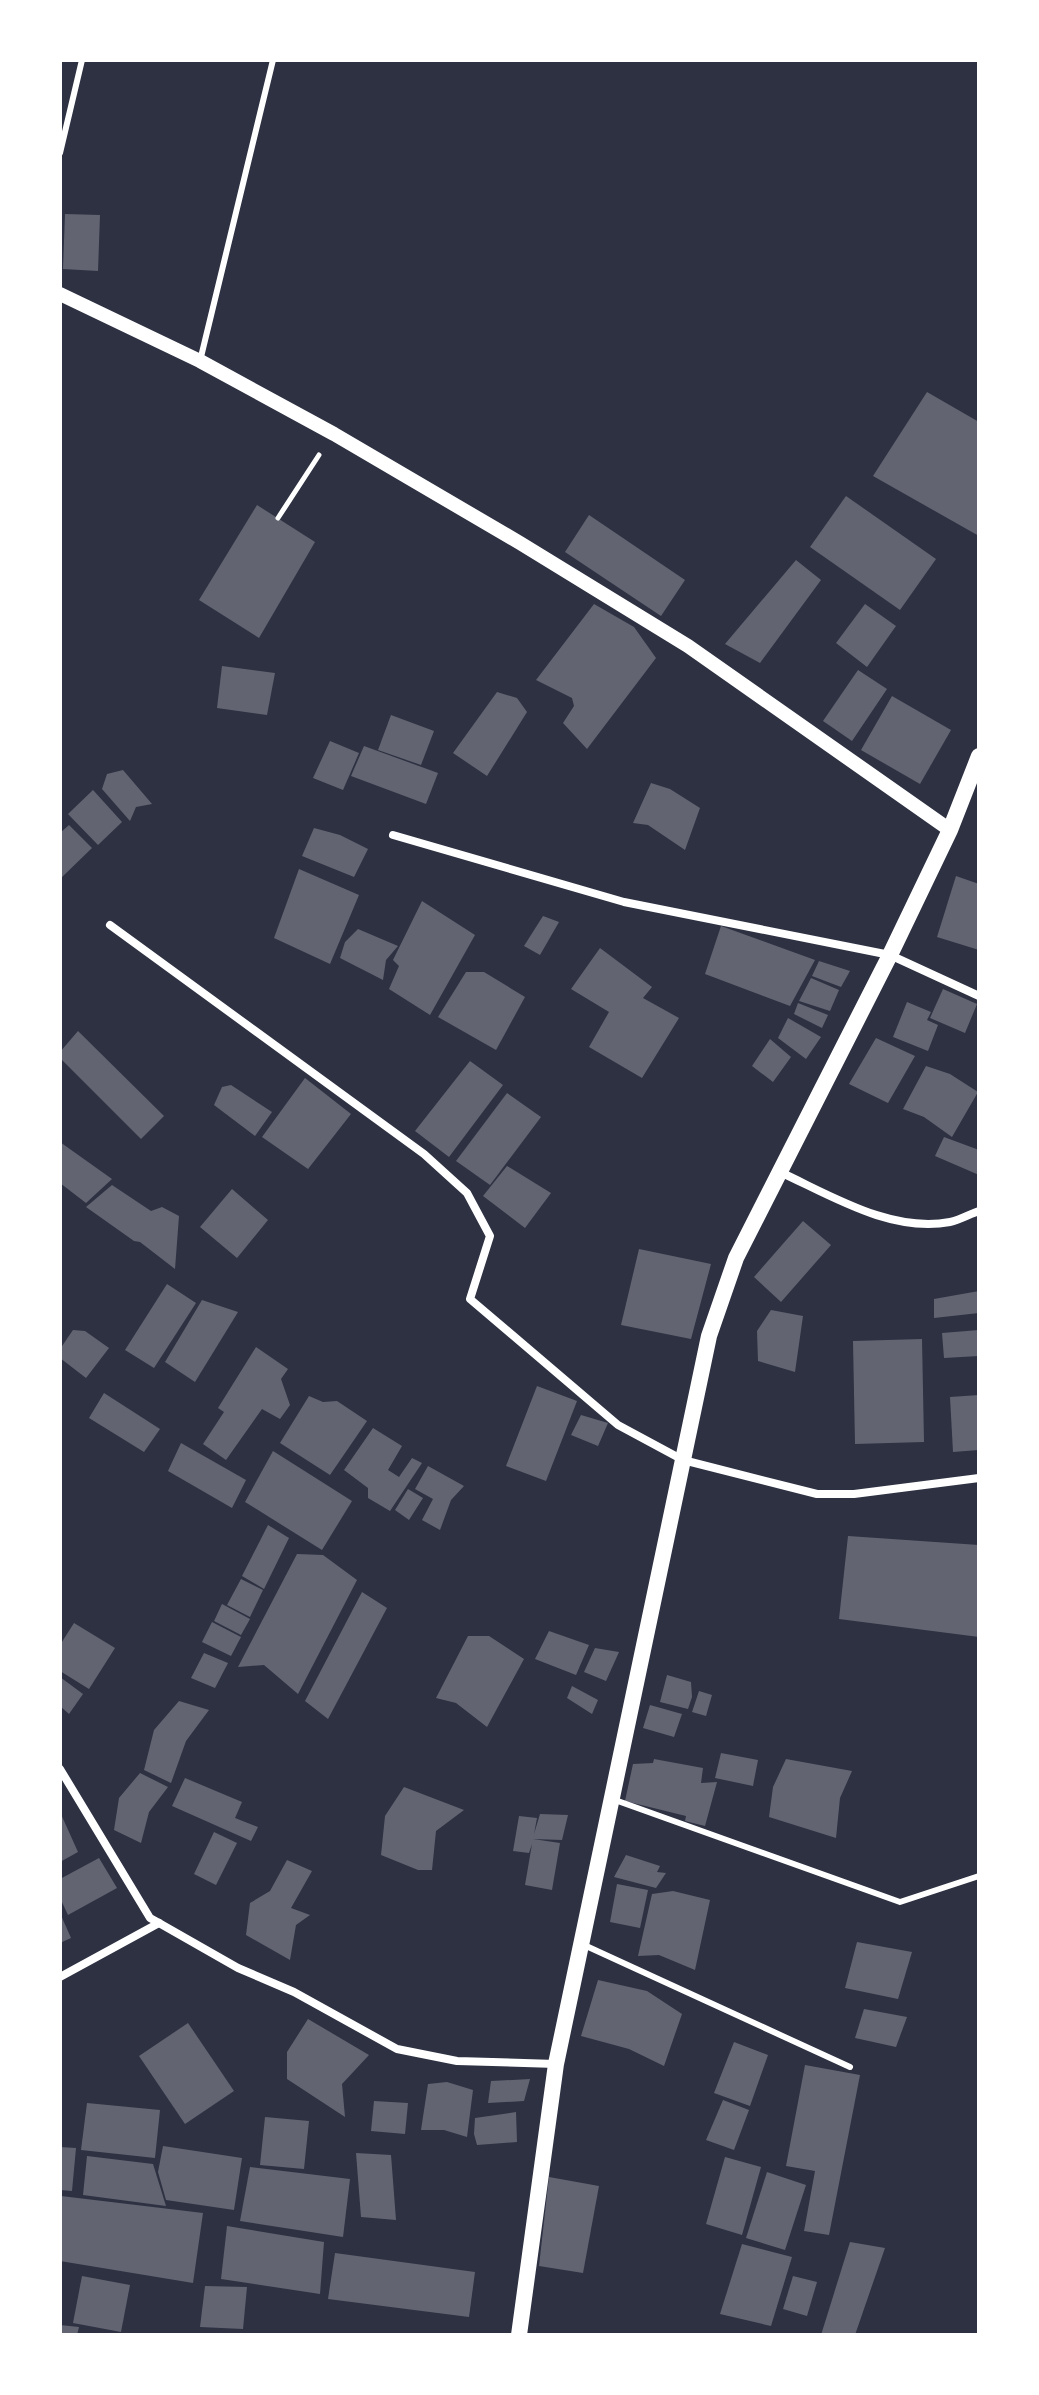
<svg xmlns="http://www.w3.org/2000/svg" width="1039" height="2395" font-family="Georgia,serif">
  <style>
    .building { fill: #626471 }
    .lines { fill: none; stroke-linecap: round; stroke-linejoin: round }
    .path { stroke: #fff; stroke-width: 5 }
    .service { stroke: #fff; stroke-width: 6 }
    .minor { stroke: #fff; stroke-width: 8 }
    .tertiary { stroke: #fff; stroke-width: 14 }
    .secondary { stroke: #fff; stroke-width: 16 }
  </style>
  <rect width="100%" height="100%" fill="#2d3142"/>
  <g class="building">
    <path d="M65 214 100 215 98 271 63 269Z"/>
    <path d="M927 392 979 422V536L873 476Z"/>
    <path d="M846 496 936 559 900 610 810 547Z"/>
    <path d="M257 505 315 542 259 638 199 600Z"/>
    <path d="M589 515 685 580 661 616 565 552Z"/>
    <path d="M796 560 821 580 760 663 725 644Z"/>
    <path d="M594 604 634 627 656 658 587 749 563 723 574 706 572 698 536 680Z"/>
    <path d="M865 604 896 626 867 667 836 643Z"/>
    <path d="M222 666 275 673 267 715 217 708Z"/>
    <path d="M858 670 887 689 852 741 823 721Z"/>
    <path d="M497 692 517 698 527 712 487 776 453 753Z"/>
    <path d="M892 696 951 730 920 784 861 750Z"/>
    <path d="M391 715 434 731 421 765 378 750Z"/>
    <path d="M330 741 359 753 343 790 313 778Z"/>
    <path d="M364 746 438 773 426 804 351 776Z"/>
    <path d="M123 770 152 804 136 807 130 821 102 789 107 774Z"/>
    <path d="M651 783 670 789 700 808 685 850 648 825 633 823Z"/>
    <path d="M93 790 122 822 98 845 68 814Z"/>
    <path d="M69 825 92 848 60 879V833Z"/>
    <path d="M314 828 340 835 368 849 354 877 302 856Z"/>
    <path d="M299 869 359 895 330 964 274 938Z"/>
    <path d="M956 876 979 884V950L937 937Z"/>
    <path d="M422 901 475 935 430 1015 389 989 399 966 393 960Z"/>
    <path d="M543 916 559 922 540 955 524 946Z"/>
    <path d="M721 926 815 960 790 1006 705 974Z"/>
    <path d="M358 929 398 946 386 960 383 980 340 958 345 942Z"/>
    <path d="M600 948 652 987 643 998 679 1018 642 1078 589 1047 609 1012 571 989Z"/>
    <path d="M819 961 850 971 841 987 812 976Z"/>
    <path d="M466 972H484L525 997 496 1050 438 1017Z"/>
    <path d="M811 978 839 990 830 1011 799 1001Z"/>
    <path d="M943 989 977 1004 965 1033 930 1018Z"/>
    <path d="M907 1002 931 1012 927 1020 938 1025 928 1051 893 1037Z"/>
    <path d="M798 1003 828 1015 822 1028 794 1014Z"/>
    <path d="M788 1018 821 1037 806 1059 778 1038Z"/>
    <path d="M78 1031 164 1116 141 1139 60 1058V1052Z"/>
    <path d="M876 1038 915 1056 888 1103 849 1084Z"/>
    <path d="M770 1039 791 1057 773 1082 752 1066Z"/>
    <path d="M470 1061 503 1085 449 1157 415 1131Z"/>
    <path d="M926 1066 950 1074 978 1092 952 1137 924 1117 903 1109Z"/>
    <path d="M305 1078 351 1114 308 1169 262 1137Z"/>
    <path d="M231 1085 272 1112 255 1136 214 1105 222 1087Z"/>
    <path d="M507 1093 541 1117 490 1185 456 1161Z"/>
    <path d="M944 1137 979 1150V1175L935 1156Z"/>
    <path d="M60 1142 112 1179 86 1203 60 1183Z"/>
    <path d="M507 1166 551 1193 525 1228 483 1196Z"/>
    <path d="M112 1185 151 1211 162 1207 179 1216 175 1269 140 1242 134 1241 86 1207Z"/>
    <path d="M232 1189 268 1220 237 1258 200 1227Z"/>
    <path d="M803 1221 831 1245 781 1302 754 1277Z"/>
    <path d="M639 1249 711 1264 691 1339 621 1325Z"/>
    <path d="M167 1284 196 1303 154 1368 125 1350Z"/>
    <path d="M979 1291V1313L934 1318V1299Z"/>
    <path d="M202 1300 238 1312 195 1382 165 1362Z"/>
    <path d="M771 1310 803 1316 795 1372 758 1361 757 1331Z"/>
    <path d="M73 1330 85 1331 109 1348 86 1378 60 1358V1349Z"/>
    <path d="M979 1330V1356L944 1358 942 1333Z"/>
    <path d="M922 1339 924 1442 855 1444 853 1341Z"/>
    <path d="M256 1347 288 1369 281 1379 290 1405 280 1419 262 1409 226 1460 203 1444 224 1412 218 1408Z"/>
    <path d="M537 1386 577 1401 546 1481 506 1466Z"/>
    <path d="M104 1393 160 1429 144 1452 89 1418Z"/>
    <path d="M979 1395V1450L953 1452 950 1397Z"/>
    <path d="M309 1396 323 1402 337 1401 367 1421 330 1475 280 1443Z"/>
    <path d="M581 1415 608 1423 598 1446 571 1435Z"/>
    <path d="M373 1428 402 1446 388 1470 399 1477 412 1458 422 1463 390 1511 368 1498V1488L344 1470Z"/>
    <path d="M181 1443 246 1480 232 1508 168 1471Z"/>
    <path d="M273 1451 352 1501 322 1550 245 1502Z"/>
    <path d="M428 1466 464 1486 451 1500 440 1530 422 1520 433 1499 415 1489Z"/>
    <path d="M408 1489 423 1498 409 1520 395 1510Z"/>
    <path d="M268 1525 289 1538 264 1589 242 1576Z"/>
    <path d="M848 1536 979 1545V1637L839 1619Z"/>
    <path d="M297 1554 323 1555 357 1580 298 1694 264 1665 238 1667Z"/>
    <path d="M241 1579 263 1590 250 1617 227 1605Z"/>
    <path d="M362 1592 387 1608 328 1719 305 1701Z"/>
    <path d="M222 1604 250 1619 241 1635 214 1621Z"/>
    <path d="M212 1622 241 1637 231 1656 202 1642Z"/>
    <path d="M74 1623 115 1648 89 1689 60 1671V1645Z"/>
    <path d="M549 1631 589 1645 576 1675 535 1659Z"/>
    <path d="M468 1636H489L524 1659 487 1727 456 1703 436 1698Z"/>
    <path d="M595 1648 619 1652 606 1681 584 1672Z"/>
    <path d="M204 1653 228 1663 215 1688 191 1678Z"/>
    <path d="M667 1675 691 1682 692 1697 688 1709 660 1702Z"/>
    <path d="M60 1677 83 1694 69 1714 60 1706Z"/>
    <path d="M572 1686 598 1700 592 1714 567 1698Z"/>
    <path d="M699 1691 712 1695 706 1716 692 1712Z"/>
    <path d="M179 1701 209 1710 186 1741 171 1783 144 1770 154 1730Z"/>
    <path d="M650 1705 682 1714 674 1737 643 1728Z"/>
    <path d="M721 1753 758 1760 753 1786 715 1778Z"/>
    <path d="M654 1759 703 1768 701 1783 717 1782 705 1826 685 1821 686 1816 625 1801 633 1764 653 1763Z"/>
    <path d="M786 1759 852 1771 840 1798 836 1838 769 1817 773 1787Z"/>
    <path d="M140 1773 168 1787 149 1812 141 1843 114 1830 119 1798Z"/>
    <path d="M185 1778 242 1802 235 1818 258 1827 251 1841 172 1806Z"/>
    <path d="M404 1787 464 1810 436 1831 432 1870H418L381 1855 385 1816Z"/>
    <path d="M60 1812 78 1852 60 1862Z"/>
    <path d="M540 1814 568 1815 562 1840 533 1839 560 1843 552 1890 525 1885 532 1844 529 1853 513 1851 519 1816 537 1818 534 1834Z"/>
    <path d="M214 1832 237 1843 216 1885 194 1874Z"/>
    <path d="M626 1855 660 1866 657 1872 666 1873 656 1888 614 1877Z"/>
    <path d="M99 1858 117 1888 68 1915 60 1898V1879Z"/>
    <path d="M287 1860 312 1871 291 1908 310 1915 296 1925 290 1960 246 1935 250 1903 270 1891Z"/>
    <path d="M617 1884 648 1890 640 1928 610 1922Z"/>
    <path d="M673 1891 710 1900 695 1970 659 1955 638 1956 652 1894Z"/>
    <path d="M60 1913 71 1938 60 1943Z"/>
    <path d="M857 1942 912 1952 898 1999 845 1988Z"/>
    <path d="M598 1980 647 1991 682 2014 664 2066 629 2049 581 2036Z"/>
    <path d="M864 2009 907 2017 896 2047 855 2038Z"/>
    <path d="M308 2019 369 2055 342 2084 345 2117 287 2079V2052Z"/>
    <path d="M188 2023 234 2091 185 2124 139 2056Z"/>
    <path d="M734 2042 768 2055 750 2106 714 2093Z"/>
    <path d="M805 2065 860 2075 829 2235 804 2231 815 2171 786 2166Z"/>
    <path d="M530 2079 524 2101 488 2103 491 2081Z"/>
    <path d="M447 2082 473 2090 467 2137 444 2130H421L428 2084Z"/>
    <path d="M723 2100 749 2110 734 2150 706 2140Z"/>
    <path d="M374 2101 408 2103 405 2134 371 2131Z"/>
    <path d="M87 2103 160 2110 155 2158 81 2150Z"/>
    <path d="M516 2112 517 2142 477 2145 474 2134 475 2118Z"/>
    <path d="M265 2117 309 2121 304 2169 260 2165Z"/>
    <path d="M163 2146 242 2158 234 2210 166 2200 158 2172Z"/>
    <path d="M60 2147 76 2148 72 2191 60 2190Z"/>
    <path d="M356 2153 391 2155 396 2220 361 2217Z"/>
    <path d="M87 2156 153 2164 166 2206 83 2195Z"/>
    <path d="M725 2157 761 2167 742 2235 706 2224Z"/>
    <path d="M250 2167 350 2179 343 2237 240 2221Z"/>
    <path d="M767 2172 806 2185 785 2250 746 2238Z"/>
    <path d="M549 2177 599 2186 583 2273 539 2266Z"/>
    <path d="M61 2196 203 2213 193 2283 60 2261Z"/>
    <path d="M227 2226 324 2242 320 2294 221 2279Z"/>
    <path d="M850 2242 885 2248 855 2335H821Z"/>
    <path d="M742 2244 792 2257 771 2326 720 2314Z"/>
    <path d="M335 2253 475 2272 469 2317 328 2299Z"/>
    <path d="M82 2276 130 2285 121 2332 73 2323Z"/>
    <path d="M793 2276 817 2282 807 2316 783 2309Z"/>
    <path d="M205 2286 247 2287 243 2329 200 2327Z"/>
    <path d="M60 2325 79 2327 77 2335H60Z"/>
  </g>
  <g class="lines">
    <path class="path" d="M278 518 319 455"/>
    <g class="service">
      <path d="M60 153 82 60"/>
      <path d="M200 361 273 60"/>
      <path d="M615 1800 900 1902 979 1876"/>
      <path d="M584 1945 850 2067"/>
    </g>
    <g class="minor">
      <path d="M393 835 624 902 890 955 979 996"/>
      <path d="M110 925 424 1154 467 1193 490 1236 470 1299 618 1425 683 1460 817 1494H854L979 1478"/>
      <path d="M780 1172C832 1196 891 1233 950 1222 960 1220 970 1214 979 1211"/>
      <path d="M60 1769 150 1918 159 1923 238 1968 294 1992 397 2049 457 2061 556 2064"/>
      <path d="M60 1977 159 1923"/>
    </g>
    <path class="tertiary" d="M60 294 200 361 334 434 520 543 688 646 950 830"/>
    <path class="secondary" d="M519 2335 556 2064 709 1336 736 1258 890 955 950 830 979 756"/>
  </g>
  <rect width="1039" height="2395" fill="none" stroke="#ffffff" stroke-width="124"/>
</svg>
